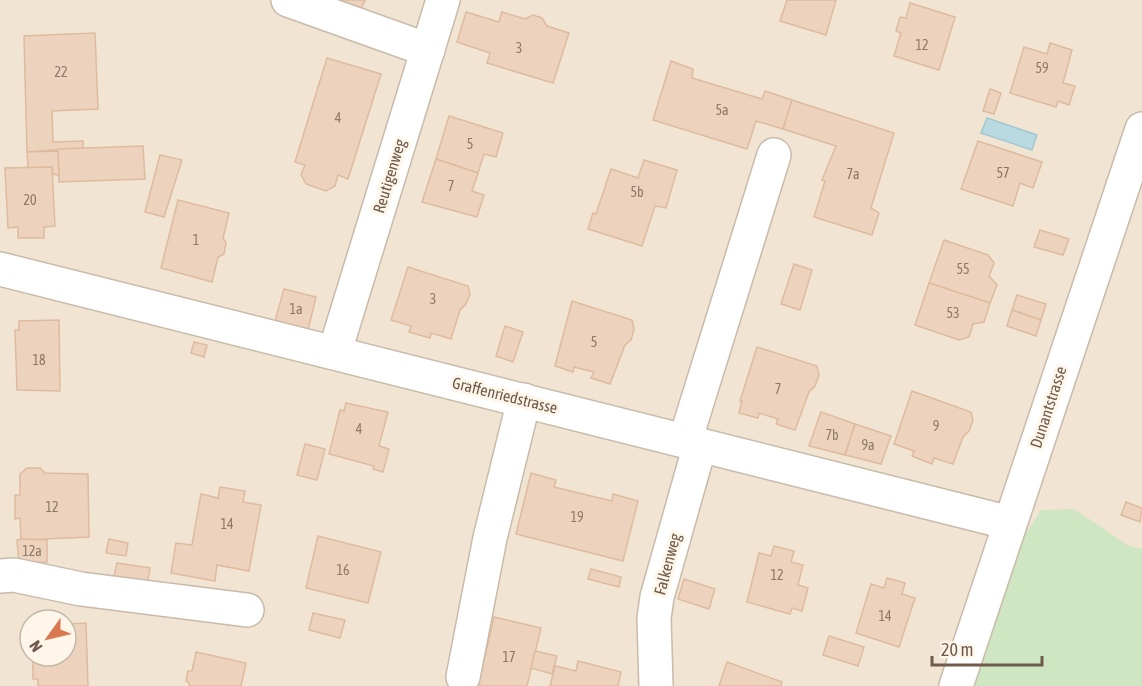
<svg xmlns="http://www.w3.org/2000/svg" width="1142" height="686" font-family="'Asap Condensed',sans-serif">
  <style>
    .residential { fill: #f1e4d2; fill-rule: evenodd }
    .green { fill: #cfe6c3 }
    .water { fill: #b9d9e1; stroke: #a1c8d2; stroke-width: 1.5 }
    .building { fill: #edd3bd; stroke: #debb9f; stroke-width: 1.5 }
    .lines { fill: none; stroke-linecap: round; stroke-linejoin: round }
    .minor-casing { stroke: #c9baaa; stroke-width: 36 }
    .minor { stroke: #fff; stroke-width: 33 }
    .labels { text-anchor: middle; stroke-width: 6; stroke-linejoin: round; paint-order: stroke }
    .number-label { font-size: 14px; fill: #8e7868 }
    .street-label { font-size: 16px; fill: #6f5a4b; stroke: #fdf6e9 }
  </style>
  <rect width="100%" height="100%" fill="#faf2e3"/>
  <path class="residential" d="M0 0H1142V686H0ZM30 620H66V656H30Z"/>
  <path class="green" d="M1074 509 1129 546 1142 549V686H973L1021 541 1041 510Z"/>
  <path class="water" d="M987 118 1037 135 1032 150 981 133Z"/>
  <g class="building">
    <path d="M343 0H365L361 10 341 4Z"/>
    <path d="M787 0H836L826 35 780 21Z"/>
    <path d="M910 3 955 17 939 70 894 56 901 33 896 31 900 17 906 18Z"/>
    <path d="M466 12 499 22 502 12 525 19 533 15 542 18 547 26 569 33 553 83 487 63 490 53 457 42Z"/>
    <path d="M95 33 98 109 52 111 53 142 83 141V148L27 152 24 36Z"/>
    <path d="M1050 43 1072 50 1063 83 1075 86 1069 105 1058 101 1056 107 1010 93 1024 47 1047 54Z"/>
    <path d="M327 58 381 74 348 179 338 175 335 186 326 191 306 184 301 175 305 165 295 162Z"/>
    <path d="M671 61 693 69 692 78 762 99 765 91 792 100 783 129 756 121 747 149 653 120Z"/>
    <path d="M990 89 1001 93 994 114 983 111Z"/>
    <path d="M792 100 894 133 871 208 879 213 872 235 814 217 825 181 822 180 836 146 783 129Z"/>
    <path d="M449 116 503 133 496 157 484 154 478 173 436 159Z"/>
    <path d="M978 141 1042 162 1033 188 1020 183 1013 206 961 189Z"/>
    <path d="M143 146 145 179 59 182 58 149Z"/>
    <path d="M58 151 59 175 53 174 52 167 28 168 27 152Z"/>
    <path d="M160 155 182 160 164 217 145 212Z"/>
    <path d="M436 159 478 173 472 191 484 195 477 217 422 202Z"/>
    <path d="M644 160 677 170 666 208 655 206 642 246 588 229 593 213 596 214 611 169 638 178Z"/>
    <path d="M52 167 55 226 44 227V238H18V227L8 228 5 168Z"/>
    <path d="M178 200 229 213 223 238 226 243 224 254 218 257 212 282 161 268Z"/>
    <path d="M1040 230 1069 239 1063 255 1034 247Z"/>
    <path d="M944 240 988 255 994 263 989 276 997 285 990 303 929 283Z"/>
    <path d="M794 264 812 270 800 310 781 304Z"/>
    <path d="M408 267 468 286 470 294 466 304 460 310 451 339 431 333 430 338 409 332 411 326 391 320Z"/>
    <path d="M929 283 990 303 984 322 973 324 969 337 959 340 915 325Z"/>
    <path d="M284 289 316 297 308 330 275 321Z"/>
    <path d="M1017 295 1046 304 1041 320 1012 310Z"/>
    <path d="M572 301 632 320 634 329 631 340 625 345 610 384 591 378 594 372 574 367 573 372 555 366Z"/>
    <path d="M1012 310 1041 320 1036 336 1007 326Z"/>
    <path d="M59 320 60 391 17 390 15 330H19V321Z"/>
    <path d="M505 326 523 332 513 362 496 356Z"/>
    <path d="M194 342 207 345 204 357 191 353Z"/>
    <path d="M757 347 817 366 819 375 815 386 809 392 795 430 776 424 778 419 759 413 758 418 739 413 742 401H740Z"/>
    <path d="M912 391 971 412 973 420 969 431 963 437 953 464 934 458 932 464 912 456 914 451 894 444Z"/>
    <path d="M346 403 388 412 379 446 389 449 383 472 373 469 374 466 329 454 340 410 344 411Z"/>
    <path d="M821 412 855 424 845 455 809 446Z"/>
    <path d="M855 424 891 436 881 464 845 455Z"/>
    <path d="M305 444 325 449 317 480 297 475Z"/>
    <path d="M27 468H40L45 473 88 474 89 537 21 540 20 518 15 519V495H20V474Z"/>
    <path d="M531 473 556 480 554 487 612 501 613 494 638 501 623 561 516 534Z"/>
    <path d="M220 487 245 491 243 502 261 505 249 571 217 565 215 581 171 573 176 543 192 545 201 494 218 498Z"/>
    <path d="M1126 502 1142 508 1140 522 1121 515Z"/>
    <path d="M318 536 381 552 368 603 306 588Z"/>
    <path d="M21 539 47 540V562L19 563 17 540Z"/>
    <path d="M109 539 128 543 126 556 106 553Z"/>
    <path d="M774 546 794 551 791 562 803 565 798 585 808 588 802 611 792 608 790 614 747 602 759 553 771 556Z"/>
    <path d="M117 563 150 568 147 586 113 581Z"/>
    <path d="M591 569 621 577 619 587 588 579Z"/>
    <path d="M887 578 905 583 902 594 915 598 899 647 856 633 871 584 884 588Z"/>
    <path d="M684 579 715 589 709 609 678 599Z"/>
    <path d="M313 613 345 620 340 638 309 630Z"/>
    <path d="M494 617 541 628 527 686H478Z"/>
    <path d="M86 623 88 686H38V679H33V656H66V624Z"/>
    <path d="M829 636 864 647 858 666 823 655Z"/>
    <path d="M535 651 557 656 552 674 531 668Z"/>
    <path d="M196 652 246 663 241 686H189V683L186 681 188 671H192Z"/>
    <path d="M578 661 621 672 618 686H550L555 666 576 671Z"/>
    <path d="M727 662 782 682 781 686H719Z"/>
  </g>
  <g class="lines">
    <defs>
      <g id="minor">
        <path d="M288 0 428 50"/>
        <path d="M0 269 1010 523"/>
        <path d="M335 351 443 0"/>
        <path d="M685 441 774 155"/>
        <path d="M0 576 14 575 81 589 247 610"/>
        <path d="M463 677 490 538 524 400"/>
        <path d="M656 686 654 618 657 597 700 445"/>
        <path d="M956 686 1142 129"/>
      </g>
    </defs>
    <use href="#minor" class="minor-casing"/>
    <use href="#minor" class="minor"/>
  </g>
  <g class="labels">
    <g class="number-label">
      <text x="922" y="50">12</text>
      <text x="519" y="53">3</text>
      <text x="1042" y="73">59</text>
      <text x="61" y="77">22</text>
      <text x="722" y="115">5a</text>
      <text x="338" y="123">4</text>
      <text x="470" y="149">5</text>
      <text x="1003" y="178">57</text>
      <text x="853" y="179">7a</text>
      <text x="451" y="191">7</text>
      <text x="637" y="197">5b</text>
      <text x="30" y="205">20</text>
      <text x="196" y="245">1</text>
      <text x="963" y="274">55</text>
      <text x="433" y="304">3</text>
      <text x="296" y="314">1a</text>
      <text x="953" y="318">53</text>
      <text x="594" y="347">5</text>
      <text x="39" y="365">18</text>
      <text x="778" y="394">7</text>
      <text x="936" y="431">9</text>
      <text x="359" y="434">4</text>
      <text x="832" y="440">7b</text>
      <text x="868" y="450">9a</text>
      <text x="52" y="512">12</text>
      <text x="577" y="522">19</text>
      <text x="227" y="529">14</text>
      <text x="32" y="556">12a</text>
      <text x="343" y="575">16</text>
      <text x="777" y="580">12</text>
      <text x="885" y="621">14</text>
      <text x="509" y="662">17</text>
    </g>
    <g class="street-label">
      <text transform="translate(389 176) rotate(-73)" y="6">Reutigenweg</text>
      <text transform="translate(505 395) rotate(14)" y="6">Graffenriedstrasse</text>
      <text transform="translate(1048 407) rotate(-72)" y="6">Dunantstrasse</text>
      <text transform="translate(667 564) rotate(-75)" y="6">Falkenweg</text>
    </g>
  </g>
  <g transform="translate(48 638) rotate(236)"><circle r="28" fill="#fdf6e9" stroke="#c4b8aa" stroke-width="1.5"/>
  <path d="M0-4.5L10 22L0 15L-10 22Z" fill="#da7852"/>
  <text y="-9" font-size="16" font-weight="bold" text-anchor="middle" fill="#6f5a4b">N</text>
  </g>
  <path d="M932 656v9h110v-9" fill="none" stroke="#6f5a4b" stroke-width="3"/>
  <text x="941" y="656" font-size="18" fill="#6f5a4b" stroke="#fdf6e9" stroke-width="4.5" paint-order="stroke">20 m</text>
</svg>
